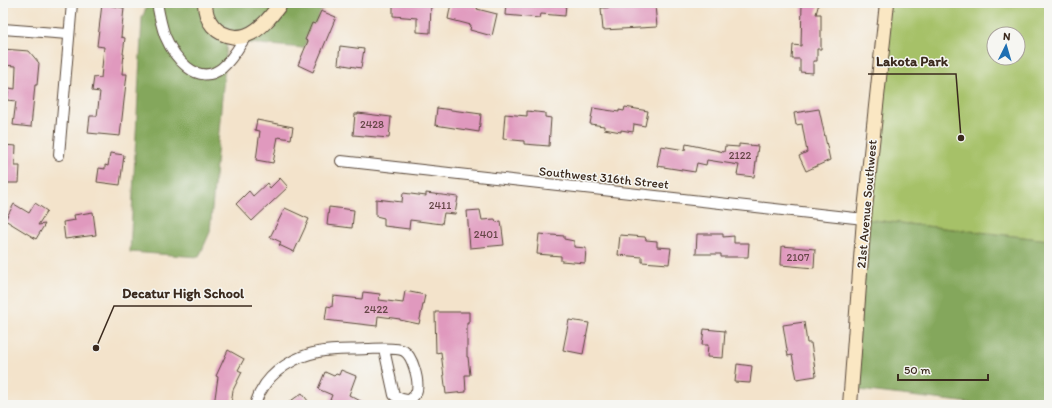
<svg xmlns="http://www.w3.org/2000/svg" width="1052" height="408" font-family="Itim,sans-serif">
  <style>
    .green { fill: #a6c167; stroke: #707642; fill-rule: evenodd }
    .forest { fill: #84a75c; stroke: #60683d }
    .building { fill: #e099be }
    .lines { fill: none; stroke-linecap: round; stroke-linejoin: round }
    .minor-casing { stroke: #574638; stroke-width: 12 }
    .secondary-casing { stroke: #574638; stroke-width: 16 }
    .minor { stroke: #fff; stroke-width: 10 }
    .secondary { stroke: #fae7c3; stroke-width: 14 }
    .labels { text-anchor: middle; stroke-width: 3; stroke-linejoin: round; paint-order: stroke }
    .number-label { font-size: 11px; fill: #644646 }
    .street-label { font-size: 13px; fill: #3b2a1e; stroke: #f6f6f2 }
    .leader { fill: none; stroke: #3b2a1e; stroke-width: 1.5 }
    .callout-dot { fill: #3b2a1e; stroke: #f6f6f2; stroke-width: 1.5 }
    .callout-label { font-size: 14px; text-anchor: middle; font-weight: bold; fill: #3b2a1e; stroke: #f6f6f2; stroke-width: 3; stroke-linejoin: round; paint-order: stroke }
  </style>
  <rect width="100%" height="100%" fill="#f6f6f2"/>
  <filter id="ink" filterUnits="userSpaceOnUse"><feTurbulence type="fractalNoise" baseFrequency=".025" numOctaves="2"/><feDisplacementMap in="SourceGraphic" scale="8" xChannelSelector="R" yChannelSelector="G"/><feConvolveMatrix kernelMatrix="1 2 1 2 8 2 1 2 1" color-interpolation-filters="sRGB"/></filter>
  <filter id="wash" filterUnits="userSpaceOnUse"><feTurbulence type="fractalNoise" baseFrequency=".012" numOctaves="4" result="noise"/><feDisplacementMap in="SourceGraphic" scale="16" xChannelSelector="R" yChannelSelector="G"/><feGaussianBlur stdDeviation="0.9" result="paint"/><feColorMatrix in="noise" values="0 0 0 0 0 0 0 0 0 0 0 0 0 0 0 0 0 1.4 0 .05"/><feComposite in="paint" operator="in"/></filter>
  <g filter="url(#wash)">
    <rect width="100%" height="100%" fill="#f3e3cb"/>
    <path class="green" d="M887 3H1049V240L864 219ZM994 34H1018V58H994Z"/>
    <g class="forest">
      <path d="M148 3H326L303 48 227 41 210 232 199 257 130 252 142 18Z"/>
      <path d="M864 219 1049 240V405H987L851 389Z"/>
    </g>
    <g id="blocks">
      <g class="building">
        <path d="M393 3H431L430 33 417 32V18L393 16Z"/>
        <path d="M451 3H466L478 6 477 9 497 14 492 36 470 30 471 25 448 19Z"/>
        <path d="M506 3H566L565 16 541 14 540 18 505 15Z"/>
        <path d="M802 3H819L816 14H821V49H817V61H813V73L800 72V59H792L793 45 801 46Z"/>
        <path d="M102 4 124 8 121 37 125 38 123 54H124L122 74H127L120 136 88 133 90 116H97L100 92 92 91 94 77 101 78 104 47 97 46Z"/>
        <path d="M655 5 657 27 603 30 601 8Z"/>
        <path d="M321 11 336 17 313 72 298 65 308 41 305 40 312 23 315 24Z"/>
        <path d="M340 46 364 49 361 68 338 64Z"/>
        <path d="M3 49 29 51 39 63 37 85H35L31 127 13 125 16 101 7 100 9 88 15 89 16 66 3 65Z"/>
        <path d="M625 107 648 111 645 126 634 124 633 132 621 130V132L604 129V126L590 124 593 108 619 112V110L624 111Z"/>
        <path d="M437 108 481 114 479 132 435 125Z"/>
        <path d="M819 109 830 160 806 171 799 156 807 152 802 124 796 125 794 113Z"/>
        <path d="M527 111 545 113V117L551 118 549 146 524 144V141L503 139 505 114 527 116Z"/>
        <path d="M358 113 391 117 389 138 353 135 355 114H358Z"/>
        <path d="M257 120 293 127 291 139 278 137 273 163 256 160 260 131 255 130Z"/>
        <path d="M686 144 724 152 725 146 739 147V144L758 146 754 177 737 175 739 165 707 160 706 165 697 163 695 172 657 166 661 146 685 150Z"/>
        <path d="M3 145 16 146 15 166H20L19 183H3Z"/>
        <path d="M110 153 124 155 120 185 97 182 99 168 105 169V165L108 166Z"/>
        <path d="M280 178 288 187 252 221 236 204 249 191 253 196 267 183 270 188Z"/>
        <path d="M403 193 426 196V193L458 197 455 214 444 213 442 224 410 220 409 229 384 226V218L376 216V199L402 202Z"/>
        <path d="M35 203 47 211 38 225 45 224 36 239 5 220 14 204 29 213Z"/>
        <path d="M329 207 354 210 352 228 327 225Z"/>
        <path d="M285 208 309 219 294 252 279 245 281 242 270 237Z"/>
        <path d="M480 210 482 220 495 219 496 222 501 221 504 245 470 248 467 211Z"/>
        <path d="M93 212 96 235 65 239 63 222 75 220 74 215Z"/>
        <path d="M539 234 564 236V239L574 241V247L586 248 585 263 561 261V256L537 254Z"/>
        <path d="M697 234H723V237L734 236V243H749L748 257H721V254H696Z"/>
        <path d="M620 235 645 237 646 240 657 241V247L671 248 669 264 642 262V257L618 255Z"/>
        <path d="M782 246 815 249 814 268 781 265Z"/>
        <path d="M405 291 425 295 419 324 400 320V319L378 316 377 326 325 320 327 306 332 307 333 296 362 299 363 292 380 294 379 300 403 303Z"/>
        <path d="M435 312H469V323H467V357H468L470 375H465L466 392 446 394 441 352 436 353Z"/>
        <path d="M569 320 589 323 583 354 563 350Z"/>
        <path d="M804 322 807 343H811L816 376 797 379 792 355 788 356 783 325Z"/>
        <path d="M704 329 725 331 723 358 707 357 708 345H702Z"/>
        <path d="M228 350 244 359 238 370 242 372 233 390 231 405H214L218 377 216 376Z"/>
        <path d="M737 364 752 366 750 383 735 382Z"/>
        <path d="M341 370 356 376 349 395 368 405H341L330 400 332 395 318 389 325 372 334 376 336 374 339 375Z"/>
        <path d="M302 393 311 405H285Z"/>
      </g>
    </g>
  </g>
  <g filter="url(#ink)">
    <use href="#blocks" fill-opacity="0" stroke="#574638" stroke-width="1"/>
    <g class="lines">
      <defs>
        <g id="minor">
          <path d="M157 3C159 14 161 25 165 36 174 57 197 88 222 68 232 60 239 47 246 36"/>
          <path d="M3 29 68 34"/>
          <path d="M59 155 72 3"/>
          <path d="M341 161 864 219"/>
          <path d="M255 405C257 400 258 395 261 391 271 371 296 356 318 352 334 349 351 350 367 349 375 349 397 347 404 351 413 356 419 381 417 390 416 395 413 397 410 400 403 400 399 399 394 395L384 349"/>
        </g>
        <g id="secondary">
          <path d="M205 3C205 21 216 35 235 37 239 37 243 37 247 35 261 30 272 15 281 3"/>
          <path d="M850 405 864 219 887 3"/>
        </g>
      </defs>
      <use href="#minor" class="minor-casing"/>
      <use href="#secondary" class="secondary-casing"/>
      <use href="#minor" class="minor"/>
      <use href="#secondary" class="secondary"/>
    </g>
  </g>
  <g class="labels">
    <g class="number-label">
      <text x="372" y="128">2428</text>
      <text x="740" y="159">2122</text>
      <text x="440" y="209">2411</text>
      <text x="486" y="238">2401</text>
      <text x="798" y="261">2107</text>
      <text x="376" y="313">2422</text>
    </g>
    <g class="street-label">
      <text transform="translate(604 177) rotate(6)" y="5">Southwest 316th Street</text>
      <text transform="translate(866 204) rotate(-85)" y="5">21st Avenue Southwest</text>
    </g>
  </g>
  <path class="leader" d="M961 138L956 74H868M96 348L114 306H252"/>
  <g class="callout-dot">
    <circle cx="961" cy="138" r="4"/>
    <circle cx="96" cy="348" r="4"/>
  </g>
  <g class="callout-label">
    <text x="912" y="66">Lakota Park</text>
    <text x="183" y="298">Decatur High School</text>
  </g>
  <rect width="1052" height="408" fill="none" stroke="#f6f6f2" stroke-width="16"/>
  <g transform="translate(1006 46) rotate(5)"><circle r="19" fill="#f6f6f2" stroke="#aba49d"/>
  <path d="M0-3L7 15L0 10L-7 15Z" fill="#1f6fb2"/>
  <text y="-6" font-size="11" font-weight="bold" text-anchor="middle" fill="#3b2a1e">N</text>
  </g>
  <path d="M898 374v6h90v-6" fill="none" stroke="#3b2a1e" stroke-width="2"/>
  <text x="904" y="374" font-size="12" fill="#3b2a1e" stroke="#f6f6f2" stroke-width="3" paint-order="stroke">50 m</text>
</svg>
